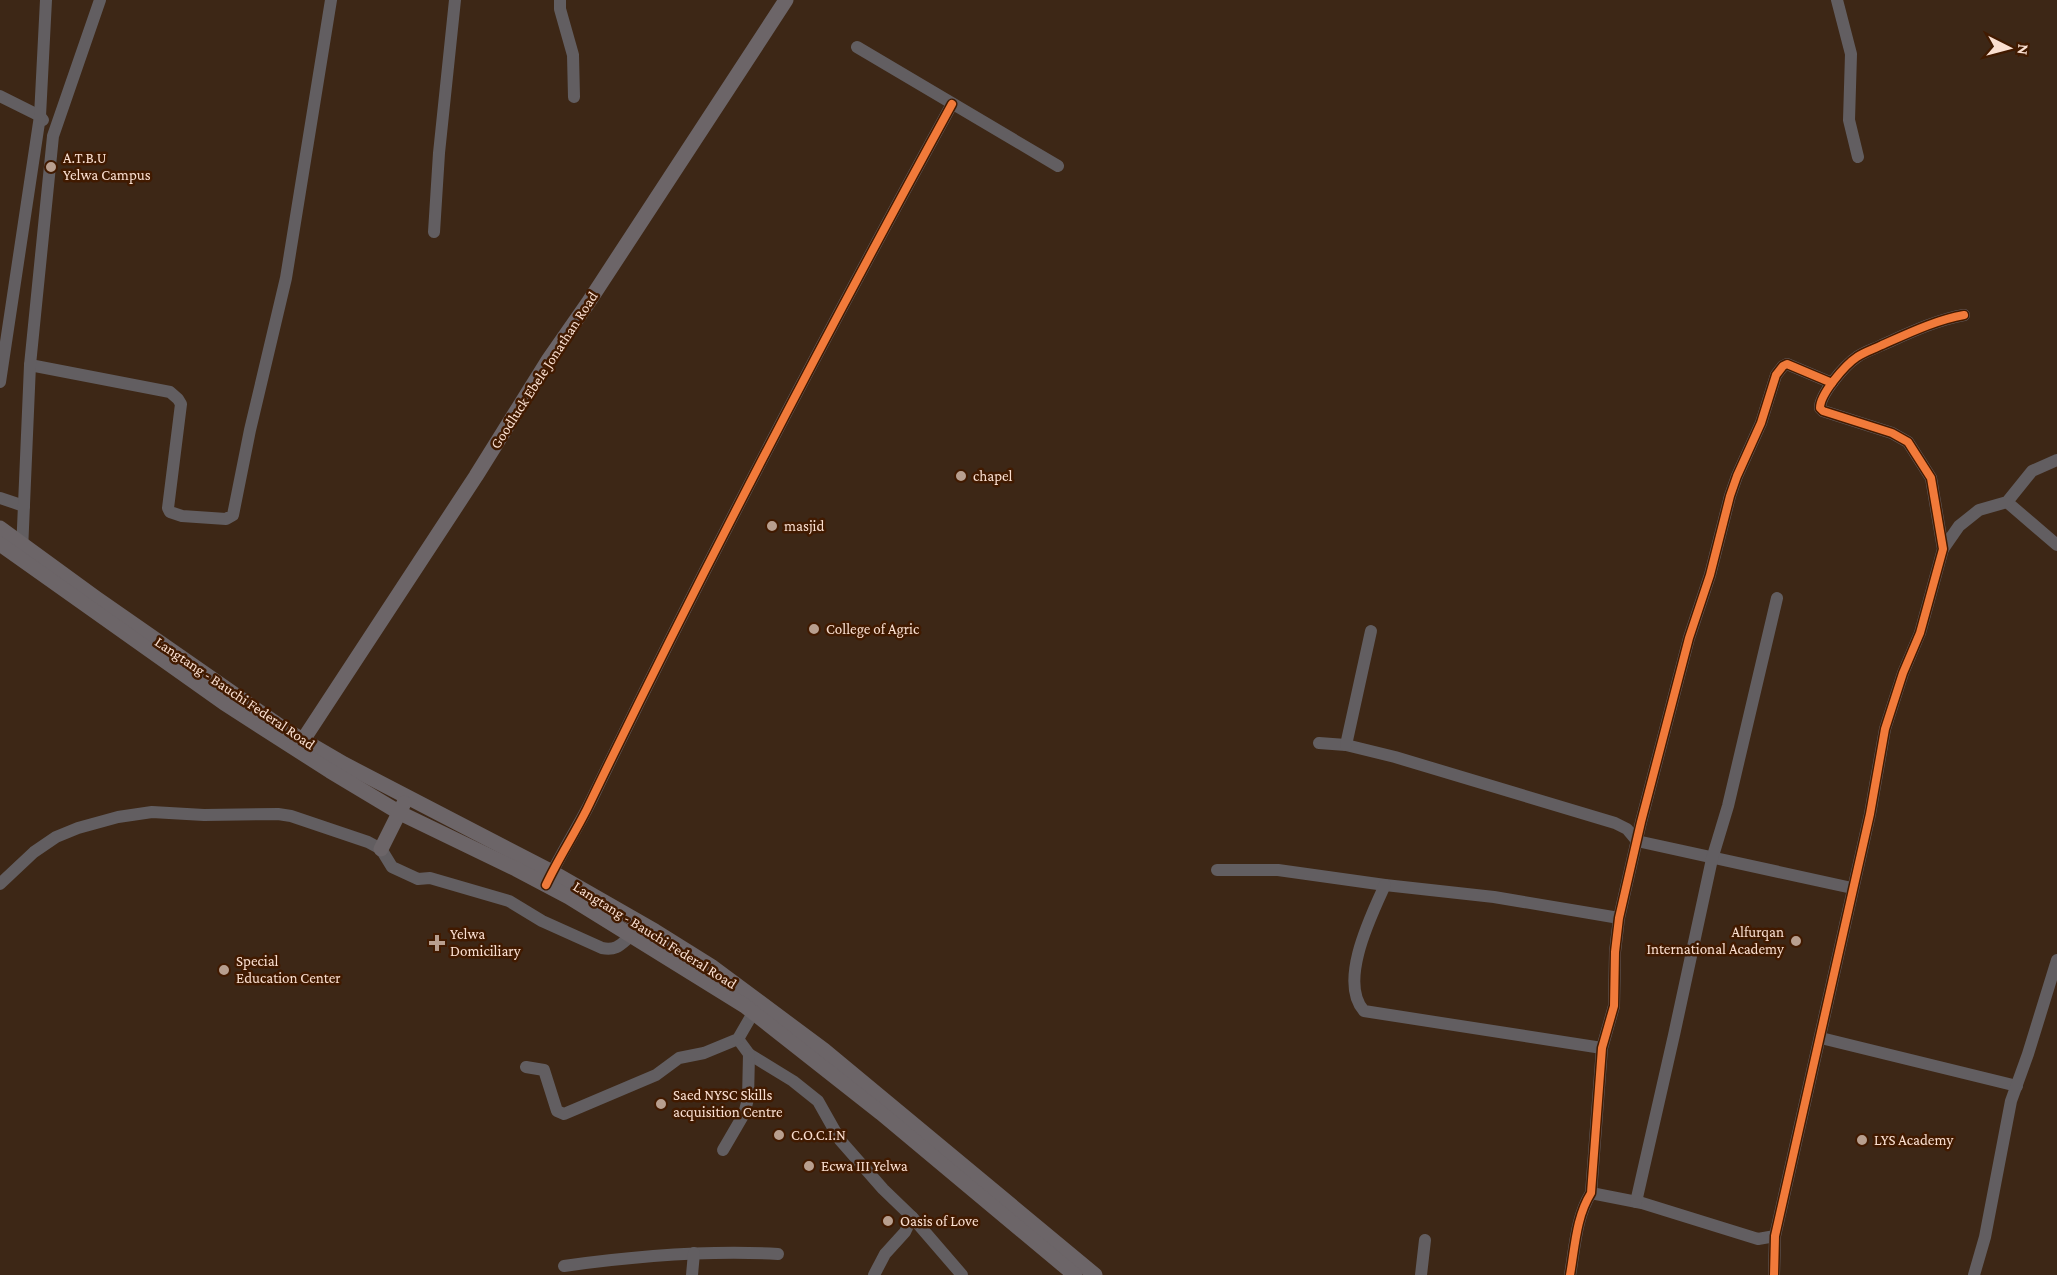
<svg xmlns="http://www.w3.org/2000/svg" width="2057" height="1275" font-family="'Crimson Pro',serif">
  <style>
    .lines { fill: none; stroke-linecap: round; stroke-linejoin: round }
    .minor { stroke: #625e61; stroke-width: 12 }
    .major { stroke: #6c6568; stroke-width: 15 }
    .cycleway-casing { stroke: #411a00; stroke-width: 11 }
    .cycleway { stroke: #f17a3a; stroke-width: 8 }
    .poi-dot { fill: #b89f8f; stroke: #411a00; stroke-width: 2 }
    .labels { text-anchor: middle; stroke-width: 5; stroke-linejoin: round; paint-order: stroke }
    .poi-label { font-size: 15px; fill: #fadfd0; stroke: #411a00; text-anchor: start }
    .street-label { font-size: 15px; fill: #fadfd0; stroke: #411a00 }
  </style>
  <rect width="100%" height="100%" fill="#3d2716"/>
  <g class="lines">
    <g class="minor">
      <path d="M560 0V9L573 55 574 97"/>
      <path d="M1837 0 1851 54 1849 120 1858 157"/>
      <path d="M857 47 1058 166"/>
      <path d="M0 96 40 116 43 120"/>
      <path d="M434 232 439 153 455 0"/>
      <path d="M30 365 170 392 178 399 181 404 168 508 170 512 182 516 226 519 233 515 250 430 286 278 331 0"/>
      <path d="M0 382 40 116 46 0"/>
      <path d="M0 498 24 506"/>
      <path d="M2007 502 2057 545"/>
      <path d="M1943 549 1959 526 1979 510 2007 502 2032 471 2057 460"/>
      <path d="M22 551 30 365 53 136 100 0"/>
      <path d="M1319 743 1346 745 1395 757 1615 823 1627 829 1637 841 1852 888"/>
      <path d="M1346 745 1371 631"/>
      <path d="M1217 870H1278L1385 885 1494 897 1619 918"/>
      <path d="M549 879C561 853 577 829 590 803 704 566 826 334 952 104"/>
      <path d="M0 884 34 852 56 837 78 828 118 817 152 812 204 815 278 814 291 816 368 842 381 849 392 867 418 879 430 878 509 901 542 921 602 948C617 951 621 944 632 935"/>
      <path d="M1385 885C1371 916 1338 982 1364 1011L1602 1048"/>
      <path d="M1821 1038 2017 1086"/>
      <path d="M738 1039 749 1054 793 1081 818 1101 840 1140 883 1189 912 1217 905 1232 885 1254 874 1275"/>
      <path d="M526 1067 544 1070 557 1111 564 1114 656 1075 679 1058 704 1053 738 1039 753 1013"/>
      <path d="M723 1150 744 1114 748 1099 749 1054"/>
      <path d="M1591 1193 1642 1203 1758 1239 1775 1236"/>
      <path d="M1636 1202 1674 1035 1712 859 1728 806 1777 598"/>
      <path d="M912 1217 962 1275"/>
      <path d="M564 1266C635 1256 706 1250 778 1254"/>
      <path d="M692 1275 694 1253"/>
      <path d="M1421 1275 1425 1240"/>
      <path d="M1570 1275C1575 1247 1576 1217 1591 1193L1602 1048 1614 1006 1615 952 1619 918 1641 822 1689 638 1710 575 1730 496 1737 476 1761 423 1776 375 1783 366 1787 364 1832 383"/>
      <path d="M1774 1275 1775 1236 1870 814 1885 729 1903 673 1920 633 1943 549 1931 478 1908 442 1892 433 1823 411 1820 408C1820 394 1845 365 1857 357 1864 352 1874 349 1882 345 1909 333 1936 320 1964 315"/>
      <path d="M1974 1275 1985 1237 2011 1101 2028 1054 2057 960"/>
    </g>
    <g class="major">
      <path d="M0 528 96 598 284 729 344 764 552 872 655 931 711 966 824 1050 1095 1275"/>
      <path d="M0 544 224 703 330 771 400 813 516 869 569 897 745 1006 881 1113 1075 1275"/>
      <path d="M303 740 476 476 549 359 588 303 786 0"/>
      <path d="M381 849 404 803"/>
    </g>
    <defs>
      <g id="cycleway">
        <path d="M546 885C558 859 574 835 587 809 702 570 825 336 952 104"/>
        <path d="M1570 1275C1575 1247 1576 1217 1591 1193L1602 1048 1614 1006 1615 952 1619 918 1641 822 1689 638 1710 575 1730 496 1737 476 1761 423 1776 375 1783 366 1787 364 1832 383"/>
        <path d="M1774 1275 1775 1236 1870 814 1885 729 1903 673 1920 633 1943 549 1931 478 1908 442 1892 433 1823 411 1820 408C1820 394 1845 365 1857 357 1864 352 1874 349 1882 345 1909 333 1936 320 1964 315"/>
      </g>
    </defs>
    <use href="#cycleway" class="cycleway-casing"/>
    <use href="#cycleway" class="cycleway"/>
  </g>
  <g class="poi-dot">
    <circle cx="51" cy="167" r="6"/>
    <circle cx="961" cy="476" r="6"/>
    <circle cx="772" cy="526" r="6"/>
    <circle cx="814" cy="629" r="6"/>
    <circle cx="1796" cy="941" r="6"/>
    <path d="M434 934h6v6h6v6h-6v6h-6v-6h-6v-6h6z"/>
    <circle cx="224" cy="970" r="6"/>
    <circle cx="661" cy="1104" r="6"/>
    <circle cx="779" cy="1135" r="6"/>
    <circle cx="1862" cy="1140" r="6"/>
    <circle cx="809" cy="1166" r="6"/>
    <circle cx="888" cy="1221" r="6"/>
  </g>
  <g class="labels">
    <g class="poi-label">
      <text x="63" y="163">A.T.B.U<tspan x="63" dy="17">Yelwa Campus</tspan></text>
      <text x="973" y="481">chapel</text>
      <text x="784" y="531">masjid</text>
      <text x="826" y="634">College of Agric</text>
      <text x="1784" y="937" text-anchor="end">Alfurqan<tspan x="1784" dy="17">International Academy</tspan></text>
      <text x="450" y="939">Yelwa<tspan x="450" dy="17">Domiciliary</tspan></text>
      <text x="236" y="966">Special<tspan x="236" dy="17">Education Center</tspan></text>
      <text x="673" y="1100">Saed NYSC Skills<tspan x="673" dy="17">acquisition Centre</tspan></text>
      <text x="791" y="1140">C.O.C.I.N</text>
      <text x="1874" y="1145">LYS Academy</text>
      <text x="821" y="1171">Ecwa III Yelwa</text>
      <text x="900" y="1226">Oasis of Love</text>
    </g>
    <g class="street-label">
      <text transform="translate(544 370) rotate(-57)" y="5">Goodluck Ebele Jonathan Road</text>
      <text transform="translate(235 693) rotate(34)" y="5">Langtang - Bauchi Federal Road</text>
      <text transform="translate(655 935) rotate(32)" y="5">Langtang - Bauchi Federal Road</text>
    </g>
  </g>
  <g transform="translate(2009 48) rotate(96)" stroke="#411a00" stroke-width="4.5" paint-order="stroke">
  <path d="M0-4.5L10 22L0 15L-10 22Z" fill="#fadfd0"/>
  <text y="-9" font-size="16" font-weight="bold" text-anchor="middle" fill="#fadfd0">N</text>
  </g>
</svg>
